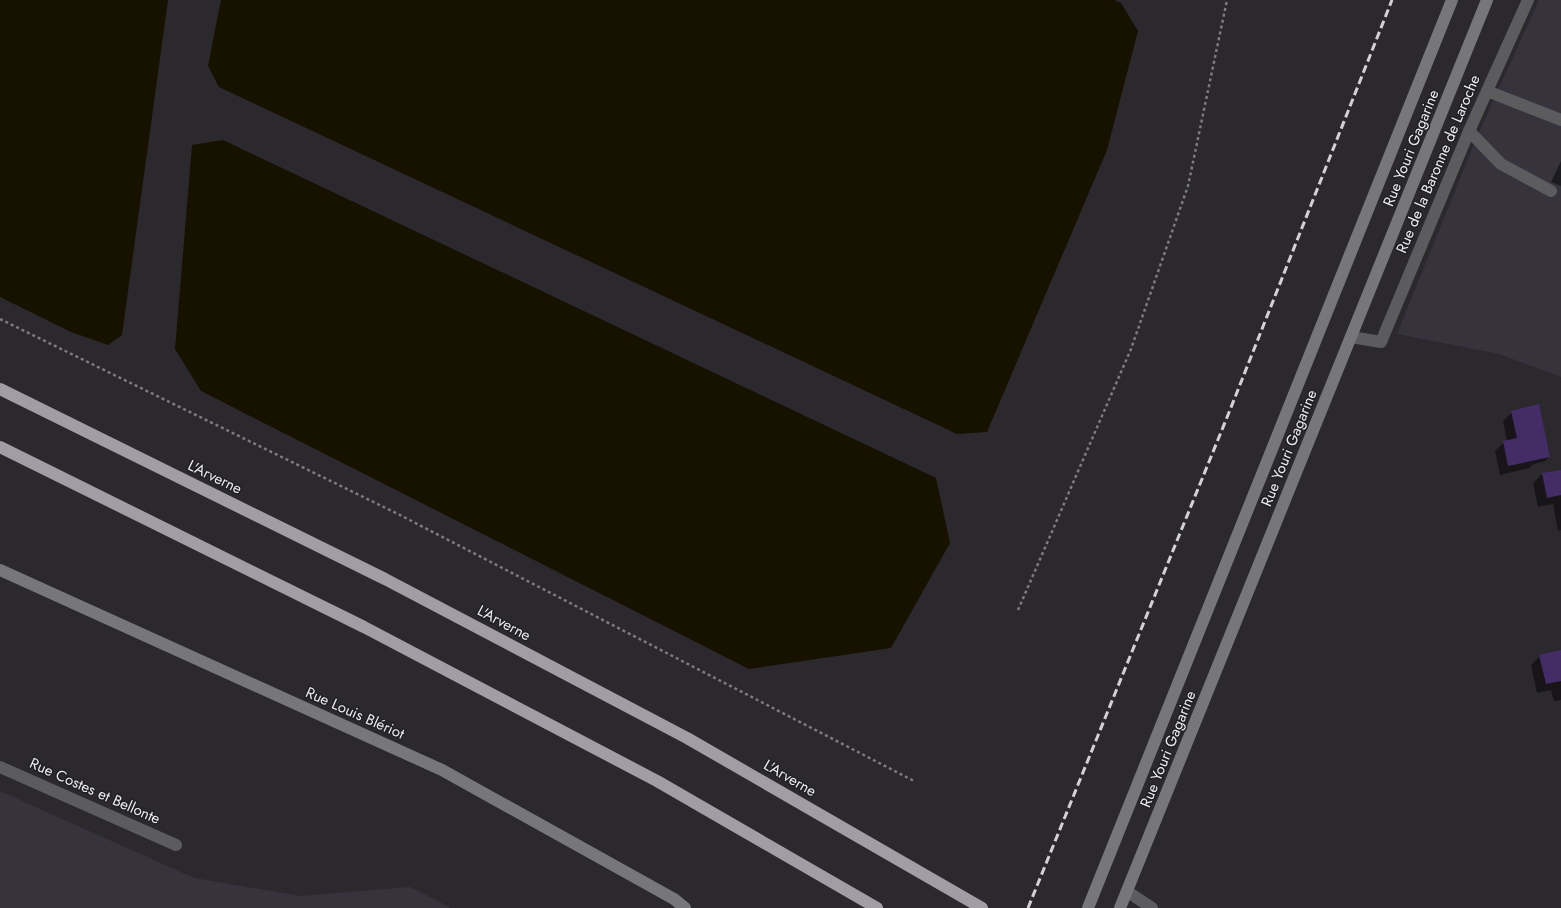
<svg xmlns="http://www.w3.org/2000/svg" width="1561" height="908" font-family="Jost,sans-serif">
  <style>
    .built { fill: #36333d }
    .water { fill: #171100 }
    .shadow { fill: #0007 }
    .building { fill: #442c66 }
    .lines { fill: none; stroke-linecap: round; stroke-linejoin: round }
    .path { stroke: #7d7b7f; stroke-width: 2.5; stroke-dasharray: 3 3; stroke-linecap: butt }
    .service { stroke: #5c5b5e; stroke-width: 12 }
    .minor { stroke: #5c5b5e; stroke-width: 12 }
    .secondary { stroke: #77767a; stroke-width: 12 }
    .motorway { stroke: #a09ea4; stroke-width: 12 }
    .rail { stroke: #d3d1d5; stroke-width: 3; stroke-dasharray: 8 4; stroke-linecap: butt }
    .labels { text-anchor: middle; stroke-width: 3; stroke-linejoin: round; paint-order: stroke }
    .street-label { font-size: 15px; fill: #edebef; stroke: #212025 }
  </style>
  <rect width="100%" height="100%" fill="#2b292e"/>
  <g class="built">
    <path d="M1539 0H1561V377L1499 354 1397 334 1478 134Z"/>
    <path d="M0 791 194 878 301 896 410 887 451 908H0Z"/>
  </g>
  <g class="water">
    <path d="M0 0H168L122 335 108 345 71 332 0 297Z"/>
    <path d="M221 0H1114L1121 3 1138 31 1107 150 987 432 957 434 219 87 208 66Z"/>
    <path d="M223 140 936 478 950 543 891 648 749 669 201 391 175 349 192 145Z"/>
  </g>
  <g class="shadow">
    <path d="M1561 161V186L1551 182Z"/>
    <path d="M1512 412 1549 457 1545 461 1534 464 1529 468 1500 475 1495 451 1504 442 1507 441 1503 421Z"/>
    <path d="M1561 471V530L1558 531 1553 504 1538 507 1533 483 1542 474Z"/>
    <path d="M1561 651V700L1554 701 1551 690 1537 693 1531 665 1540 656Z"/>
  </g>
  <g class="building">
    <path d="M1539 404 1550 457 1508 466 1503 441 1517 438 1511 411Z"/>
    <path d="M1561 470V495L1547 498 1542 473Z"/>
    <path d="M1561 650V681L1546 684 1539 655Z"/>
  </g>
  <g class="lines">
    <g class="path">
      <path d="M0 319 398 514 914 781"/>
      <path d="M1018 610 1131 349 1188 186 1227 0"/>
    </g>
    <g class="service">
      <path d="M1487 91 1561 120"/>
      <path d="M1469 131 1501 164 1551 191"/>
    </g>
    <g class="minor">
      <path d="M1351 337 1381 342 1469 131 1528 0"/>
      <path d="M0 767 176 845"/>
      <path d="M1128 892 1152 908"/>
    </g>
    <g class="secondary">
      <path d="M0 570 442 770 674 899 685 908"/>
      <path d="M1088 908 1452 0"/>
      <path d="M1120 908 1487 0"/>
    </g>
    <g class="motorway">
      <path d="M0 389 385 579 687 738 982 908"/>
      <path d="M0 447 364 627 657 781 877 908"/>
    </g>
    <path class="rail" d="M1028 908 1230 410 1392 0"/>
  </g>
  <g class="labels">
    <g class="street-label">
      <text transform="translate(1411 148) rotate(-68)" y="5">Rue Youri Gagarine</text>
      <text transform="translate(1438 164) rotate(-67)" y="5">Rue de la Baronne de Laroche</text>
      <text transform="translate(1289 448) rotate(-68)" y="5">Rue Youri Gagarine</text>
      <text transform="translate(215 477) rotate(26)" y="5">L'Arverne</text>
      <text transform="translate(504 623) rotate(28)" y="5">L'Arverne</text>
      <text transform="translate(355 713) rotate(24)" y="5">Rue Louis Blériot</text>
      <text transform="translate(1168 749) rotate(-68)" y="5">Rue Youri Gagarine</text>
      <text transform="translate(790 778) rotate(30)" y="5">L'Arverne</text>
      <text transform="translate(95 791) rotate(24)" y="5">Rue Costes et Bellonte</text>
    </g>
  </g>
</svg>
